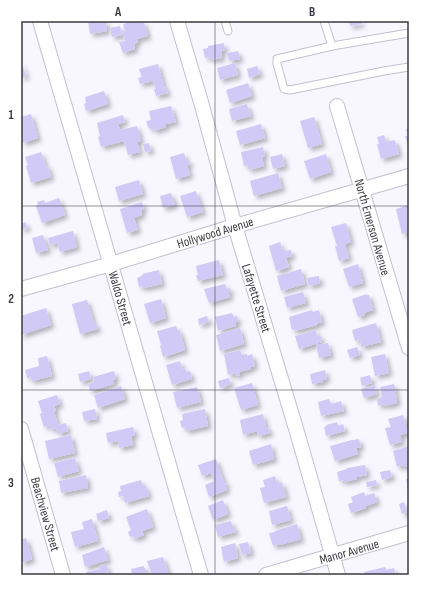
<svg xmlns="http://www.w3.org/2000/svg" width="430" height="596" font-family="'Sofia Sans Condensed',sans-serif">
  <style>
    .building { fill: #d1c9f6; filter: url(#shadow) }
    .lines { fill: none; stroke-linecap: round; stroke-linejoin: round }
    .service-casing { stroke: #c3c0ce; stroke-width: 9 }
    .minor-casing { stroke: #c3c0ce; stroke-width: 16 }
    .service { stroke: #fff; stroke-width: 7 }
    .minor { stroke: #fff; stroke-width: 14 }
    .grid { fill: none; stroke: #3b3a40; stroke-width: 1; stroke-opacity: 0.55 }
    .labels { text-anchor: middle; stroke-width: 3; stroke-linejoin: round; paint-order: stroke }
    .street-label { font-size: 13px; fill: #3b3a40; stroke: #fff }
    .neatline { fill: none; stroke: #3b3a40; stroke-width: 1.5 }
    .grid-label { font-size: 13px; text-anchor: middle; font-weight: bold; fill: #3b3a40 }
  </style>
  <defs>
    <filter id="shadow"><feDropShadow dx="3.5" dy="3.5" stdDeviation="2" flood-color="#0004"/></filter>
  </defs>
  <rect width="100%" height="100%" fill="#f8f6ff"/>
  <g class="building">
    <path d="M88 21H106L107 31 90 34Z"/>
    <path d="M133 21H142V23H144L148 36 137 39 138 42 134 44 135 49 123 53 119 42 125 41 122 31H125L123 24Z"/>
    <path d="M349 21H361V24L350 26Z"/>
    <path d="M120 26 122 35 112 37 110 28Z"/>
    <path d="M224 43 225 50 221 51 222 58 211 60 210 57 205 58 203 49 208 48V46Z"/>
    <path d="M238 51 240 59 229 61 227 53Z"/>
    <path d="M21 61 26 76 21 78Z"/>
    <path d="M235 63 238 75 220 80 217 68Z"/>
    <path d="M158 64 164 86H165L168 93 156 96 154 89H156L153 81 140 84 138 78 142 77 139 69Z"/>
    <path d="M257 66 260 74 249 78 247 69Z"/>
    <path d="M248 83 252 96 230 103 226 90Z"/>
    <path d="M104 91 108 104 86 111 84 104 86 103 85 97Z"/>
    <path d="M247 104 251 116 232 121 229 109Z"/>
    <path d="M171 106 176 122 166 124V127L154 131 153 127 149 129 146 121 151 120 149 111Z"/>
    <path d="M31 114 38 138 23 143 21 135V117Z"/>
    <path d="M123 115 125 122 118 124 120 130 137 126 141 141 137 142 140 152 128 155 124 141 101 147 98 137 100 136 97 123Z"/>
    <path d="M314 117 322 144 308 148 300 121Z"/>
    <path d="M261 124 265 138 240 145 236 131Z"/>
    <path d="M409 128V148L405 136H408L406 129Z"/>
    <path d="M384 135 386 142 395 140 399 154 381 159 377 144H379L377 137Z"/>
    <path d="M149 143 151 151 145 152 143 144Z"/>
    <path d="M263 147 265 156 262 157 264 166 249 170 247 165 244 166 241 152Z"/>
    <path d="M41 152 46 167 48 166 51 177 31 183 26 166 28 165 25 157Z"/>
    <path d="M184 153 186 161 189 160 190 165H187L190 175 176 179 170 157Z"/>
    <path d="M282 154 285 166 273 169 270 157Z"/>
    <path d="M326 154 331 172 310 179 304 161Z"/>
    <path d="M278 173 282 188 254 196 250 181Z"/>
    <path d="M139 180 143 194 119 201 115 187Z"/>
    <path d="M196 191 203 212 187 217 180 196Z"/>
    <path d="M171 193 175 205 163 208 160 196Z"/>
    <path d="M59 198 65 215 42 223 36 206 38 205 37 202 44 200 45 203Z"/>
    <path d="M142 202 144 209 141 210 142 215 134 218 138 230 127 233 120 209Z"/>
    <path d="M409 205V232L402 234 396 209Z"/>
    <path d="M26 222 27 228 21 230V224Z"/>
    <path d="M346 223 351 242 345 244 349 258 339 261 335 246H337L331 227Z"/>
    <path d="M73 231 77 247 60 252 57 243 50 245 48 238Z"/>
    <path d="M43 235 48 250 36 253 32 238Z"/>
    <path d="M280 242 282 249 284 248 285 251 291 250 292 256 286 258 289 267 276 271 269 246Z"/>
    <path d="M219 260 223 275 198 281 196 275H198L196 266Z"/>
    <path d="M358 264 363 283 349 287 343 269Z"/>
    <path d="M301 269 305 284 281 291 277 276Z"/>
    <path d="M159 270 162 284 143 288 142 286 139 287 137 278 143 275 142 274Z"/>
    <path d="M319 276 320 283 309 286 307 278Z"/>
    <path d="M225 284 227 289 230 288 231 292H228L230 297 209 303 204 289Z"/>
    <path d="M303 292 306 303 287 308 284 297Z"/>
    <path d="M367 294V295H369L373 310 364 313 365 315 358 317 352 299Z"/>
    <path d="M161 299 166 318 150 323 144 304Z"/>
    <path d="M87 300 94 324 96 323 98 329 80 334 72 304Z"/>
    <path d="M46 308 51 325 21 335V316Z"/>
    <path d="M312 310 313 312 319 310 322 322 316 324 317 325 295 331 294 329 292 330 289 317Z"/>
    <path d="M232 313 234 317 237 316 238 322H236V326L218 331 215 317Z"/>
    <path d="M207 316 209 322 199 325 198 319Z"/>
    <path d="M376 323 381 342 361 347 360 340 355 341 352 330Z"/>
    <path d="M176 326 178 331H180L185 350 163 357 160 346 161 345 157 331Z"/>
    <path d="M240 328 244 344 220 351 216 335Z"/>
    <path d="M316 330 317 336 320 335 322 342 299 349 295 336Z"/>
    <path d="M328 343 331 355 319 358 316 345Z"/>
    <path d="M357 347 360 355 350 358 347 350Z"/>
    <path d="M240 350 242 355 247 354V356L252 354 255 366 250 367 251 369 239 372 240 375 235 376V373L228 375 224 354Z"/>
    <path d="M385 354 389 373 375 376 371 357Z"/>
    <path d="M47 356 52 376 32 381 31 377 27 378 25 370 39 366 38 358Z"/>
    <path d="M180 361 182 369 185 368 186 372 190 371 192 379 172 385 166 365Z"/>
    <path d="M325 370 327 379 323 380 322 382 312 384 310 374Z"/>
    <path d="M89 371 91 379 80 382 78 374Z"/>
    <path d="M114 371 116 379 113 380 114 384 90 391 88 384 94 382 93 377Z"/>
    <path d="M370 375 372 383 362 386 360 378Z"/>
    <path d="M229 378 231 384 220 388 218 381Z"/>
    <path d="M252 383 258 405 241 410 234 388Z"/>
    <path d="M394 384 397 400V403L384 406V404L378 406 377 399 382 397 380 387Z"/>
    <path d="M374 385 377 394 364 398 361 389Z"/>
    <path d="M121 386 125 399 98 408 94 395Z"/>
    <path d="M197 387 201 402 177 408 173 392Z"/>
    <path d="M57 395 60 404 54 406 56 410 54 411 58 425 66 423 68 431 58 434 56 428 51 430 49 425 44 427 40 414 42 413 38 401Z"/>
    <path d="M329 399 331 404 341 401 344 411 321 416 318 402Z"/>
    <path d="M95 409 97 419 84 421 82 412Z"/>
    <path d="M205 409 208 426 186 431 185 427 182 428 180 421 183 420 182 414Z"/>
    <path d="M263 414 266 427H268L270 433 258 436 257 431 243 435 240 420Z"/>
    <path d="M403 415 408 433 400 435 402 442 390 445 385 428 391 427 388 419Z"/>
    <path d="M337 422 338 426 343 424 345 431 326 436 324 427 327 426 326 425Z"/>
    <path d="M133 427 135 435 131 436 133 445 119 448 118 441 108 443 106 433Z"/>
    <path d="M71 435 75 453 49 459 45 441Z"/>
    <path d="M359 439 361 447 356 448 358 454 335 461 330 446 352 440H353Z"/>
    <path d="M271 444 274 459 253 465 249 451Z"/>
    <path d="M409 446V466L403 467V465L397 467 393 451Z"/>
    <path d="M75 458 79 471 58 477 54 463Z"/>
    <path d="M216 459 224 482H227L228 483 225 484 227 490 209 497 205 485 214 481 211 473 202 476 198 465Z"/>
    <path d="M365 465 367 475 357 477V479L344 482V480L339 481 337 472 347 469V468Z"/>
    <path d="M390 470 392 477 382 480 380 472Z"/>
    <path d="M86 475 88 488 61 493 59 481Z"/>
    <path d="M275 476 277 484 282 482 286 497 264 503 260 488 265 487 263 480Z"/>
    <path d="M406 479H409V489H408Z"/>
    <path d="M141 480 143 486H146L149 496 125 503 123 496 119 497 118 492 121 491 120 486Z"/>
    <path d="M376 480 377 485 367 487 366 482Z"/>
    <path d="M364 492 365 496 374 493 377 502 366 506V508L351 513 348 504 353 502 351 497Z"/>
    <path d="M223 500 228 514 213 520 208 506Z"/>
    <path d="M404 502 407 512 402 514 399 504Z"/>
    <path d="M287 506 291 520 272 525 269 511Z"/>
    <path d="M147 509 153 527 142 531 144 535 134 539 133 536 130 537 128 532 131 530 126 517Z"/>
    <path d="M107 510 109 518 98 521 96 514Z"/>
    <path d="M92 519 98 541 75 547 71 532 84 529 82 522Z"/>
    <path d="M231 521 233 527H234L236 532 218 537 215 525Z"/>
    <path d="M297 524 301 539 280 545 279 544 273 546 269 533 275 532V531Z"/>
    <path d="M26 538 32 559 21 563V540Z"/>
    <path d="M248 542 251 553 242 555 239 544Z"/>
    <path d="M235 543 238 558 224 562 221 547Z"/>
    <path d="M104 547 108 560 85 567 82 555Z"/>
    <path d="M163 557 169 575H152L147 561Z"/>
    <path d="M107 565 109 575H87L86 572 100 569V566Z"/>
    <path d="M144 566 147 575H132L131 569Z"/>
    <path d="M385 567 386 570 394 568 396 575H365L364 572Z"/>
  </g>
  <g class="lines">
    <defs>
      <g id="service">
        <path d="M225 21 228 31"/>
        <path d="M324 21 332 46"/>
        <path d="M409 33 332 46 277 59V64L284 89 290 90 384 71 409 67"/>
      </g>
      <g id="minor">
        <path d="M40 21 201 575"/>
        <path d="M177 21 201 102 235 226 297 432 338 575"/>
        <path d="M337 106 409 348"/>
        <path d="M21 289 111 264 235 226 409 176"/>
        <path d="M21 429 63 575"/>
        <path d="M266 575 409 533"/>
      </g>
    </defs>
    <use href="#service" class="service-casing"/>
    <use href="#minor" class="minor-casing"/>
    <use href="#service" class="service"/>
    <use href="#minor" class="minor"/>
  </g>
  <path class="grid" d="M215 21V575M21 206H409M21 390H409"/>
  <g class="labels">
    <g class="street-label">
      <text transform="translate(373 227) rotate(74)" y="5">North Emerson Avenue</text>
      <text transform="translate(215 232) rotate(-17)" y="5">Hollywood Avenue</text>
      <text transform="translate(121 298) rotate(74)" y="5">Waldo Street</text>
      <text transform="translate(257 298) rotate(73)" y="5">Lafayette Street</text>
      <text transform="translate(46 514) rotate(74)" y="5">Beachview Street</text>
      <text transform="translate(349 551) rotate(-16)" y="5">Manor Avenue</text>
    </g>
  </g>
  <rect width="430" height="596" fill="none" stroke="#ffffff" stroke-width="44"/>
  <rect x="22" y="22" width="386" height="552" class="neatline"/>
  <g class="grid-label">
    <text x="118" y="16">A</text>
    <text x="312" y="16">B</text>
    <text x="11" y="119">1</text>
    <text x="11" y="303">2</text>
    <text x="11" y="487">3</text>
  </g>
</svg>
